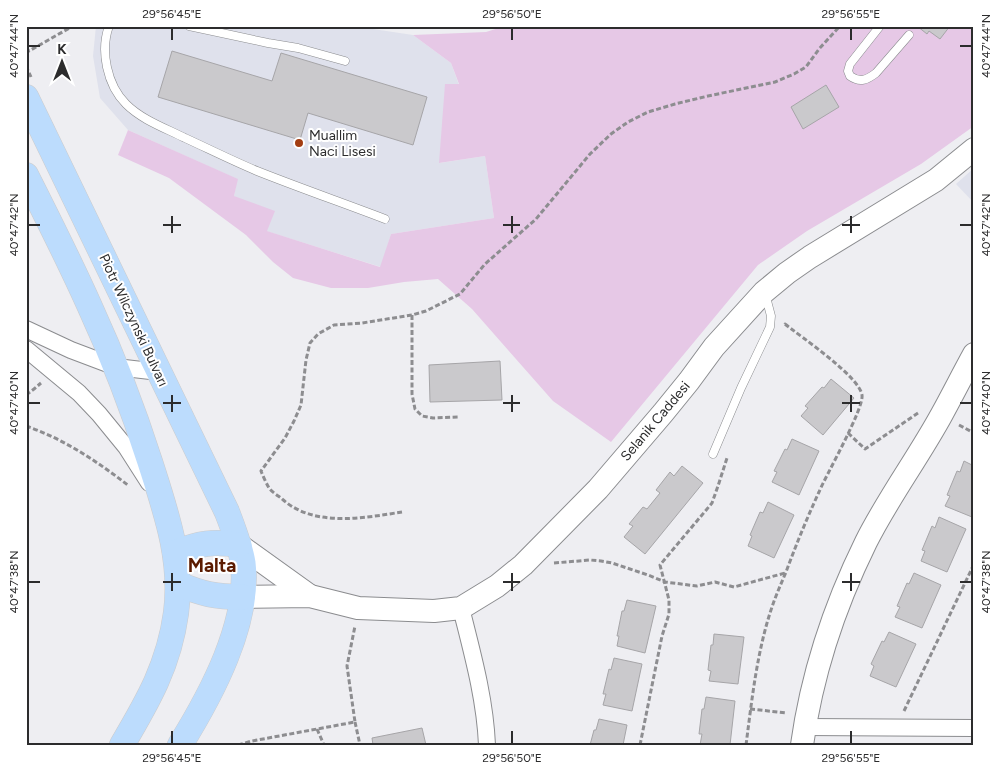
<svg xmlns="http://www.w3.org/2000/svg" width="1000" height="771" font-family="Figtree,sans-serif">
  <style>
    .built { fill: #dfe1ec }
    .green { fill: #e6c8e6 }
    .building { fill: #cac9cc; stroke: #a6a5a8 }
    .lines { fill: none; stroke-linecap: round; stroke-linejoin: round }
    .lane-casing { stroke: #8b8c8f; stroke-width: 9 }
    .street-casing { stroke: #8b8c8f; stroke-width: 18 }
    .secondary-casing { stroke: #8b8c8f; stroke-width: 24 }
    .primary-casing { stroke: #cccccd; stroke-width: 26 }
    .path { stroke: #8d8d90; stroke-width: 3; stroke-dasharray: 5 2.5; stroke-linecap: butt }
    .lane { stroke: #fff; stroke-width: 8 }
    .street { stroke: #fff; stroke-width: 16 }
    .secondary { stroke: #fff; stroke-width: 22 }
    .primary { stroke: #bcdcfd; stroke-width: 25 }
    .ticks { fill: none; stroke: #2c2c2d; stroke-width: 2 }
    .poi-dot { fill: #a33d12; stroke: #fff; stroke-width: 2 }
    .labels { text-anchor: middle; stroke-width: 4; stroke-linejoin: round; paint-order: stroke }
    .poi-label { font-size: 14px; fill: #2c2c2d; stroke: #fff; text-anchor: start }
    .street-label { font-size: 14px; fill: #2c2c2d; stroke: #fff }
    .district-label { font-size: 19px; font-weight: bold; fill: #5b1b00; stroke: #fff }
    .neatline { fill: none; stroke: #2c2c2d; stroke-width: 2 }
    .ticks-label { font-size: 12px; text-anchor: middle; fill: #2c2c2d }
  </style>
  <rect width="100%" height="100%" fill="#eeeef2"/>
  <g class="built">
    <path d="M96 26H353L413 35 451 63 459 85 446 84 440 163 485 156 494 218 391 234 381 267 266 231 234 196 237 179 128 130 100 98 93 56Z"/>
    <path d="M974 168V203L956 184Z"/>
  </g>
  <path class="green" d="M505 26H974V126L921 164 807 231 758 265 611 442 553 401 472 309 438 279 404 282 368 288H331L293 278 273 262 246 235 169 178 118 155 128 130 238 179 234 196 275 211 267 231 380 267 391 234 494 218 485 156 439 163 445 84H459L451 63 413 35 486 32Z"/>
  <g class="building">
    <path d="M917 26H950L940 39 929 31 927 34Z"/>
    <path d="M172 51 272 81 281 53 427 97 413 145 308 113 300 140 158 97Z"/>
    <path d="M826 85 839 107 803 129 791 107Z"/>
    <path d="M500 361 502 400 430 402 429 365Z"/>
    <path d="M831 379 854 398 823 435 801 416 808 408 805 406 822 387 824 388Z"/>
    <path d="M792 439 819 451 799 495 772 482 777 472 774 471 785 449 787 450Z"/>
    <path d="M964 461 974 466V513L972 517 945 506 950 496 947 495 957 471 960 472Z"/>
    <path d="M682 466 703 483 645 554 624 537 633 526 629 524 643 507 647 509 660 493 656 490 670 472 674 476Z"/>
    <path d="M768 502 794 515 774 558 748 546 752 536 750 535 760 512 763 513Z"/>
    <path d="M939 517 966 529 947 572 921 561 925 551 922 550 932 526 935 528Z"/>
    <path d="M914 573 941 585 922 628 895 617 900 607 897 606 907 583 909 584Z"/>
    <path d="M627 600 656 606 645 653 617 646 619 636H617L622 611H624Z"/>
    <path d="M889 632 916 644 896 687 870 676 874 666 871 664 882 641 884 642Z"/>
    <path d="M714 634 744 637 738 684 709 681 711 671 708 670 711 645H713Z"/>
    <path d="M614 658 642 664 632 711 603 705 606 694H603L609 669 611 670Z"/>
    <path d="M706 697 735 701 730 745H700L702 734H699L702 709H704Z"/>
    <path d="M599 719 627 725 623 745H590L594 730H596Z"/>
    <path d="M422 728 426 745H373L372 738Z"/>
  </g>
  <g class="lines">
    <defs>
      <g id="lane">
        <path d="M109 26C100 51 107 85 126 104 142 120 165 128 185 138 209 149 233 161 257 171 300 188 343 203 385 219"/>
        <path d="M189 26 268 43 298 48 345 61"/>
        <path d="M880 26 850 64 848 71 850 76C860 83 867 80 876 73L909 35"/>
        <path d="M713 454 741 388 770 327 771 316 766 297"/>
      </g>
      <g id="street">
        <path d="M26 329 71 350 116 367 159 372"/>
        <path d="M26 349 79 393 99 414 126 447 149 483"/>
        <path d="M461 608C472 652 485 698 487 745"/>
        <path d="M805 727 974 728"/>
      </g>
      <g id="secondary">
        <path d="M239 545 310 596"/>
        <path d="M242 597 310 596 358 608 434 611 461 608 497 586 523 565 598 489 663 413 689 381 714 347 764 292 787 273 810 257 936 180 974 149"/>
        <path d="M802 745C812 673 834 607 866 542 888 498 918 458 942 414 953 394 963 374 974 354"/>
      </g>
      <g id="primary">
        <path d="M26 97 227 512C233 528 240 545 243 563 250 623 211 695 180 745"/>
        <path d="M26 175C48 219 70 262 90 307 113 357 133 409 150 462 166 512 183 560 176 613 169 665 148 701 122 745"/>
        <path d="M175 553C199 543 214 541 239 545"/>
        <path d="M178 584C203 594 215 597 242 597"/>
      </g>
    </defs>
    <use href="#lane" class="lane-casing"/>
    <use href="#street" class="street-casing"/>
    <use href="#secondary" class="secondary-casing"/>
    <use href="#primary" class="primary-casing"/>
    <g class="path">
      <path d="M26 48 29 51 73 26"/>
      <path d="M26 66 31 77"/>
      <path d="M412 315V394L415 409 422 416 433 418 458 417"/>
      <path d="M26 395 34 389 41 383"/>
      <path d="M959 425 974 433"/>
      <path d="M26 426C64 439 98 462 129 486"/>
      <path d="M848 433 865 449 918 413"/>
      <path d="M402 512C363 518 313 528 281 498 277 495 272 492 269 488 266 483 263 476 261 471L285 438 294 421 301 405 306 360 310 343 318 334 334 325 362 323 412 315 426 311 460 294 485 264 536 219 590 154 611 134 628 122 648 112 675 104 708 96 775 82 794 74 806 67 819 49 840 26"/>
      <path d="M554 563 590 560 601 561 612 563 648 575 665 582 697 586 715 582 734 587 785 573"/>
      <path d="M750 709 787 713"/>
      <path d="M904 711 974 564"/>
      <path d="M355 722 360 745"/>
      <path d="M317 729 324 745"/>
      <path d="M238 745 252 741 355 722 347 666 355 626"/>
      <path d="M640 745 662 636 669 614V600L660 565 712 503 718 486 727 458"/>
      <path d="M746 745C752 699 757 651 772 607 776 595 781 584 786 572 796 545 807 518 819 492 826 475 864 409 862 395 859 376 801 337 785 324L784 326"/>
    </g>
    <use href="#lane" class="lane"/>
    <use href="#street" class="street"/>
    <use href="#secondary" class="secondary"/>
    <use href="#primary" class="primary"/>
  </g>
  <path class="ticks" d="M172 28V40M512 28V40M851 28V40M28 46H40M960 46H972M172 216V233M512 216V233M851 216V233M28 225H40M163 225H181M503 225H520M842 225H860M960 225H972M172 395V412M512 395V412M851 395V412M28 403H40M163 403H181M503 403H520M842 403H860M960 403H972M172 573V591M512 573V591M851 573V591M28 582H40M163 582H181M503 582H520M842 582H860M960 582H972M172 731V744M512 731V744M851 731V744"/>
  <circle class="poi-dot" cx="299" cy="143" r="5"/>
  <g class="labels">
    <g class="poi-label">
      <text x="309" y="140">Muallim<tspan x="309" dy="16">Naci Lisesi</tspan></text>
    </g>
    <g class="street-label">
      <text transform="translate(134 320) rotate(65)" y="5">Piotr Wilczynski Bulvarı</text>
      <text transform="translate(655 421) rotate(-50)" y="5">Selanik Caddesi</text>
    </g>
    <g class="district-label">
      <text x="212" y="572">Malta</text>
    </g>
  </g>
  <rect width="1000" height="771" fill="none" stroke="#ffffff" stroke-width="55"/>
  <g transform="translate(62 62)" stroke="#ffffff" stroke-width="4" paint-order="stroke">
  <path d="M0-4L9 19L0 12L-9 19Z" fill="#2c2c2d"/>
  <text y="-8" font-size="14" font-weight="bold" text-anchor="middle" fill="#2c2c2d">K</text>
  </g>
  <rect x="28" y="28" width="944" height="716" class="neatline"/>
  <g class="ticks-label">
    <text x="172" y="18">29°56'45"E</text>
    <text x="512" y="18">29°56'50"E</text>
    <text x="851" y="18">29°56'55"E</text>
    <text transform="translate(14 46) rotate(-90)" y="4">40°47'44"N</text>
    <text transform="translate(986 46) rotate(-90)" y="4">40°47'44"N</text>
    <text transform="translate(14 225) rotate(-90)" y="4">40°47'42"N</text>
    <text transform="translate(986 225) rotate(-90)" y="4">40°47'42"N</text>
    <text transform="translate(14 403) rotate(-90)" y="4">40°47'40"N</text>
    <text transform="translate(986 403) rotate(-90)" y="4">40°47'40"N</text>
    <text transform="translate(14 582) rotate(-90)" y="4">40°47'38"N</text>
    <text transform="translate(986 582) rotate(-90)" y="4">40°47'38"N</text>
    <text x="172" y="762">29°56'45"E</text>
    <text x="512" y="762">29°56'50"E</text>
    <text x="851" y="762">29°56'55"E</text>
  </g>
</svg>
